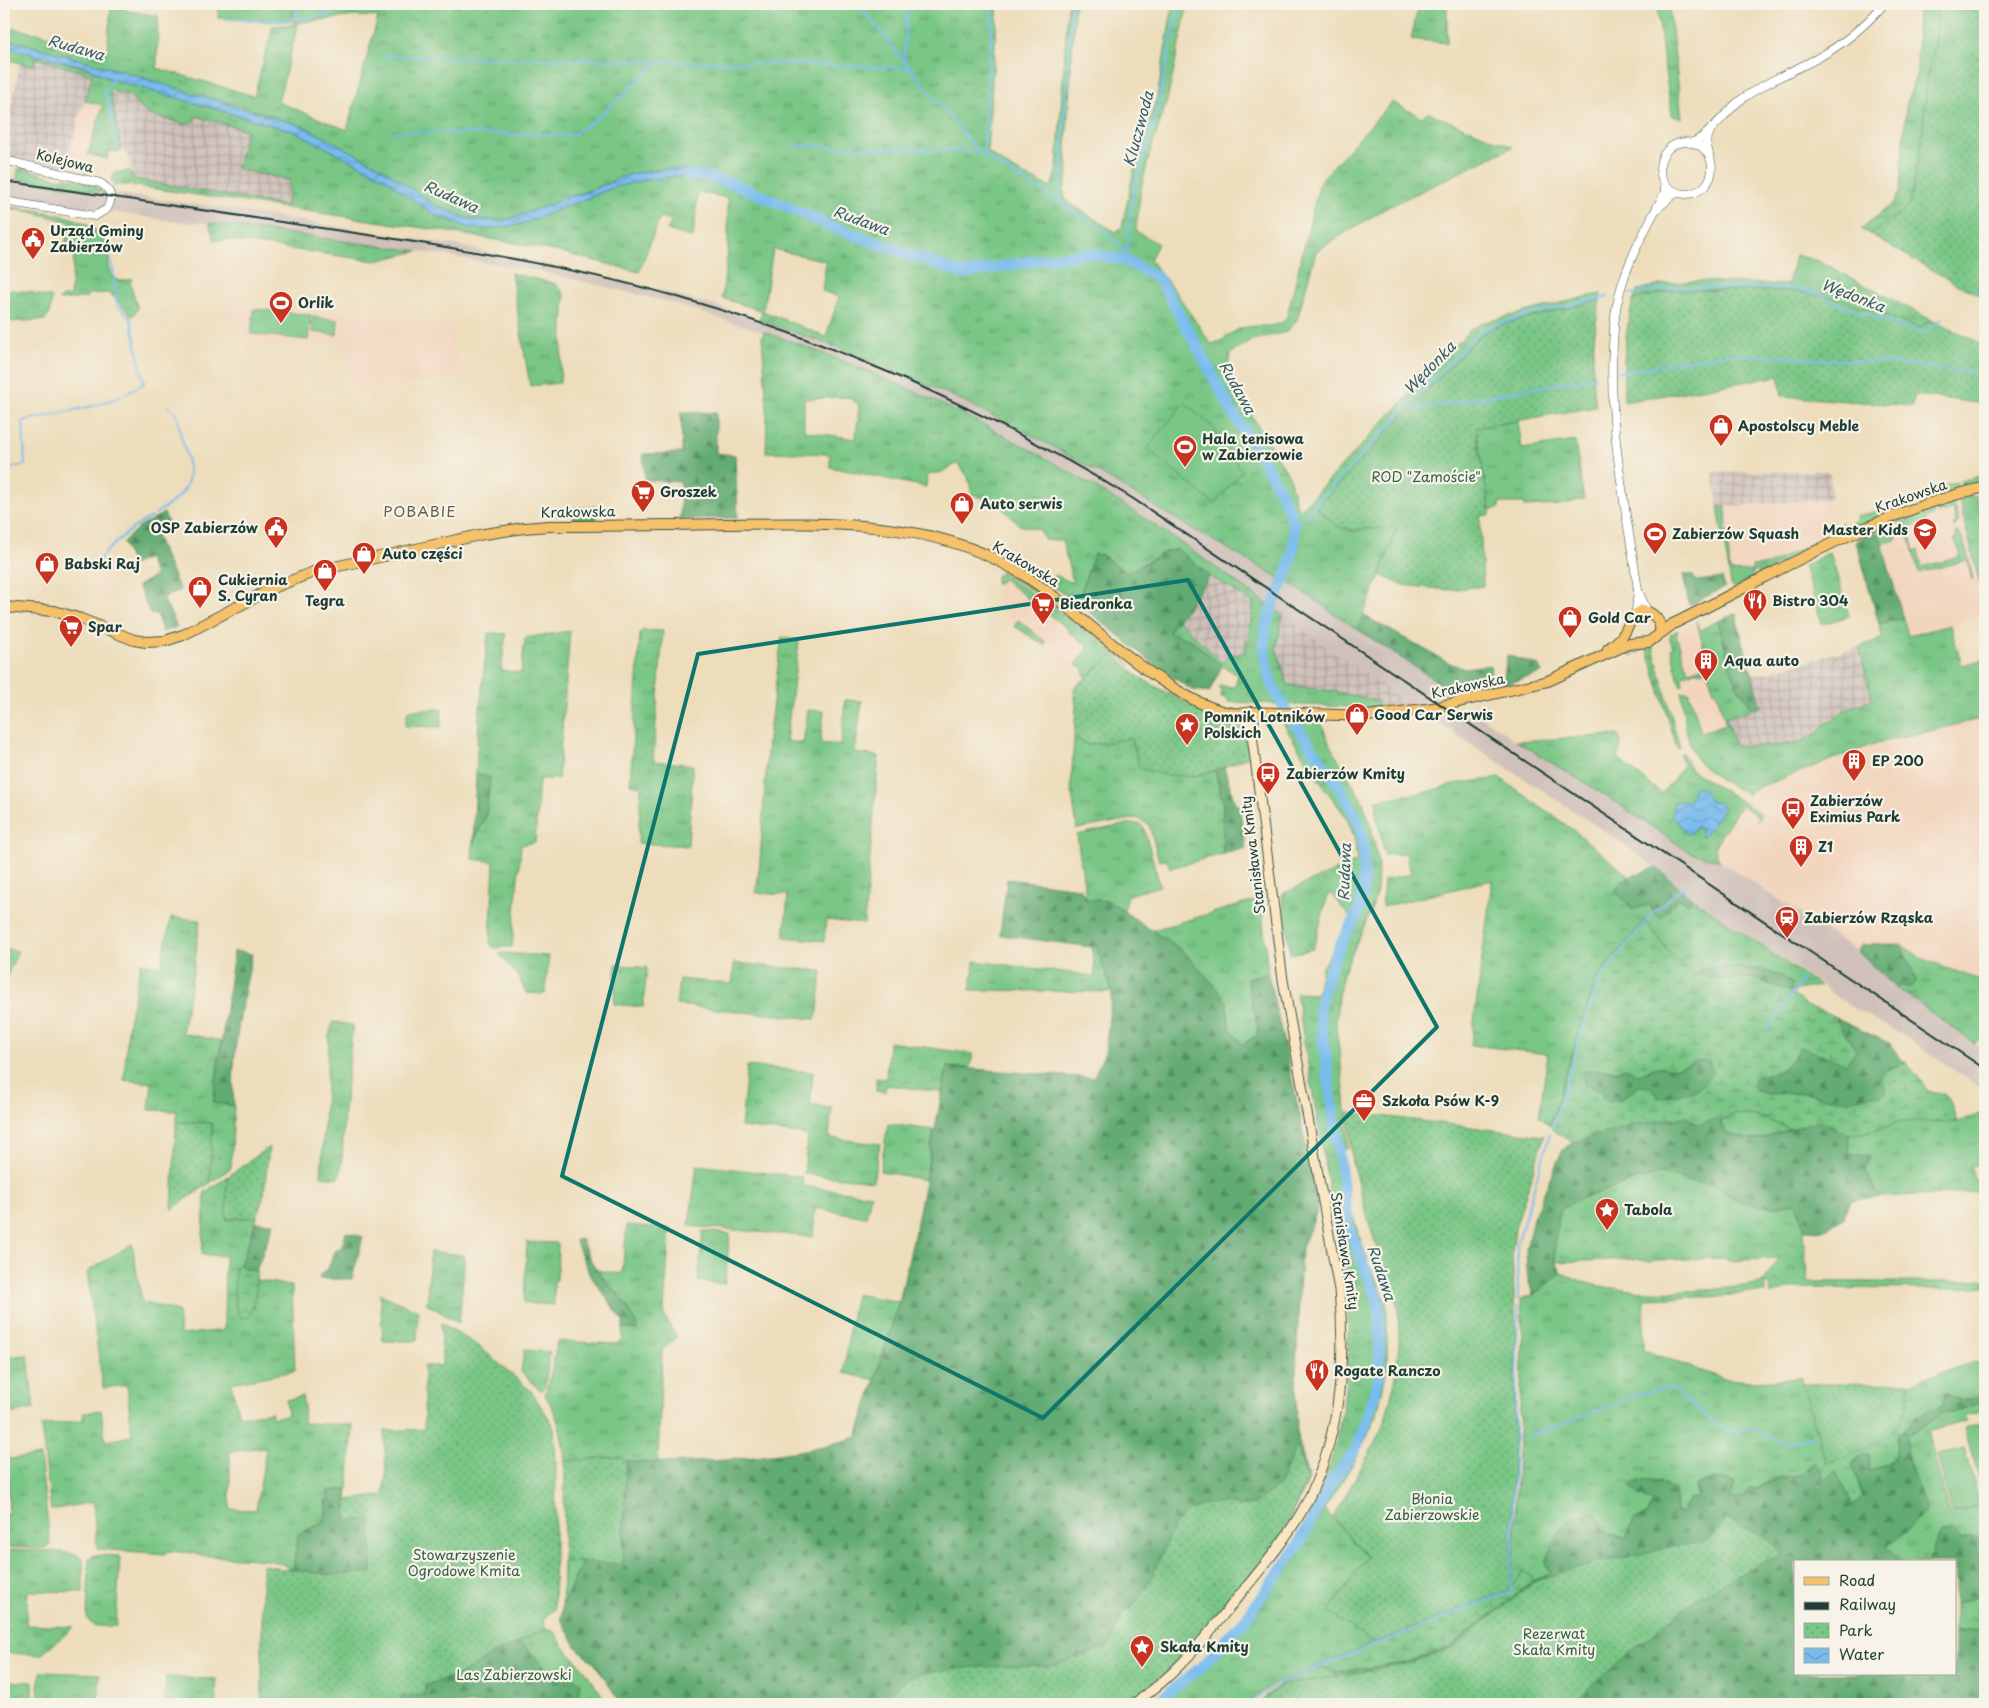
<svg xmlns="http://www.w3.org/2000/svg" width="1989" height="1708" font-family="'Playpen Sans',sans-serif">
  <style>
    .built { fill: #f2d5bd }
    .industrial { fill: url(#industrial-grid) }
    .railway { fill: #cfc1ba }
    .grass { fill: url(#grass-tufts); stroke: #4c825c; fill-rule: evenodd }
    .forest { fill: url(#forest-firs); stroke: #407453 }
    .wetland { fill: url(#wetland-marsh); stroke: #4c825c; fill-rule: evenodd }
    .park { fill: url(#park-dots); stroke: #4c825c }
    .pitch { fill: #79c685; stroke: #4c825c }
    .water { fill: url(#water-waves); stroke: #4c7c91 }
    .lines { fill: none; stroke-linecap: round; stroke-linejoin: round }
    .stream { stroke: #78bcee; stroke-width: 2 }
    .river { stroke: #78bcee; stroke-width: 11 }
    .tertiary-casing { stroke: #3e5548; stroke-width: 9 }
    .secondary-casing { stroke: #3e5548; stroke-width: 11 }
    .primary-casing { stroke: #3e5548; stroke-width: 12 }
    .tertiary { stroke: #fff; stroke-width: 8 }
    .secondary { stroke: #fbe6c4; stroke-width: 9 }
    .primary { stroke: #f5c16b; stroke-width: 10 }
    .rail { stroke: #1f3d34; stroke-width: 2 }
    .marked { fill: none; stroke: #0f766e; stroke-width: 4; stroke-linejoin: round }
    .labels { text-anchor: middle; stroke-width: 4.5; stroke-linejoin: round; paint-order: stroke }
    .street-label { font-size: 14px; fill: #1f3d34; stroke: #f7f3e8 }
    .poi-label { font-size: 14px; font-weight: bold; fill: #1f3d34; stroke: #f7f3e8; text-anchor: start }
    .park-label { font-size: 14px; fill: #365f48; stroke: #f7f3e8 }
    .water-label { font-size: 15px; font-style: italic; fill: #355d62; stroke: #f7f3e8 }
    .neighbourhood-label { font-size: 15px; letter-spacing: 1px; fill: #685e51; stroke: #f7f3e8 }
  </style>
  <defs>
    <pattern id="industrial-grid" width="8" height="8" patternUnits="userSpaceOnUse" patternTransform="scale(1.25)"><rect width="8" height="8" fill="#cfc1ba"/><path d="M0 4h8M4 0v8" fill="none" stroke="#a79e98"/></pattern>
    <pattern id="grass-tufts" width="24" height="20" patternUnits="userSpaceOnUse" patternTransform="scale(1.25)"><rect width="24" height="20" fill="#79c685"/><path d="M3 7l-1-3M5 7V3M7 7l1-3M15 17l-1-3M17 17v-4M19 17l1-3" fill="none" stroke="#63a26e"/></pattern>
    <pattern id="forest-firs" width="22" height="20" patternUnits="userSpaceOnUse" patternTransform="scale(1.25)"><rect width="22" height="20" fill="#62ab72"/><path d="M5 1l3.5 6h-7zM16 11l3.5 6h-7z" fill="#508c5e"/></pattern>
    <pattern id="wetland-marsh" width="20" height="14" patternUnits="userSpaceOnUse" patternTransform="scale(1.25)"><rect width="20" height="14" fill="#79c685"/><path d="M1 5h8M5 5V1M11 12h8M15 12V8" fill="none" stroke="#63a26e"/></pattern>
    <pattern id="park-dots" width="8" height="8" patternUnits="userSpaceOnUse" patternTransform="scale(1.25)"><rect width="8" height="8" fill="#79c685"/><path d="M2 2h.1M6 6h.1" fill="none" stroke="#63a26e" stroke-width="1.8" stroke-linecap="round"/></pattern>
    <pattern id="water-waves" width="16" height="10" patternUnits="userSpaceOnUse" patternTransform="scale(1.25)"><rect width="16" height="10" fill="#78bcee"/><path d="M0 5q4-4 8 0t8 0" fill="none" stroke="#629ac2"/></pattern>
  </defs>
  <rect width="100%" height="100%" fill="#f7f3e8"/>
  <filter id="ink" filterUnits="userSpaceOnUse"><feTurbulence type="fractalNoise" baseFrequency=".02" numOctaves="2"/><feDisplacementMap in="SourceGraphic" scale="10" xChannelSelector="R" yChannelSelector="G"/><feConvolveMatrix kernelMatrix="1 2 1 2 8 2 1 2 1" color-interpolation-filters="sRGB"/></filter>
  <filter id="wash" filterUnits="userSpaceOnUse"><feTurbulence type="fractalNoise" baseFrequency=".0096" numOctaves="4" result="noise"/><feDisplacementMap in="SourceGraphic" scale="20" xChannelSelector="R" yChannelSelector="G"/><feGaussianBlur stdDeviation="1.12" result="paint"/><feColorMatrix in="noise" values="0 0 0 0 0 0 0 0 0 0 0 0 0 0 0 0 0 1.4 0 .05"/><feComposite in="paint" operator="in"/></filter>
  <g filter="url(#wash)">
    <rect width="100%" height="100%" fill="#edddbb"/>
    <g class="built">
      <path d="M85 101 103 105 83 171 64 168Z"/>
      <path d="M222 302 326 314 327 309 450 325 462 377 378 389 354 396 346 347 337 344 246 348Z"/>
      <path d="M1831 499 1836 530 1731 584 1718 507Z"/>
      <path d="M1960 504 1985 605V615L1908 636 1879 533Z"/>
      <path d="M1000 573 1017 583 1092 642 1068 675 1063 662 1044 645 1004 618 998 600 996 583V575L998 576Z"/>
      <path d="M97 577 103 591 106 589 112 593 115 598 103 606 89 580Z"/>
      <path d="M1696 621 1728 726 1702 734 1685 691 1670 639 1672 634Z"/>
      <path d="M1985 718V982L1921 958 1900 944 1862 945 1857 951 1720 861 1716 854 1715 845 1751 790 1877 743Z"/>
    </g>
    <g class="industrial">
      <path d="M36 58 92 75 64 168 4 155V106L12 108 20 62Z"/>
      <path d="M109 90 131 96 139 107 150 115 185 124 196 115 246 130 289 179 288 206 134 179 129 171 130 165 127 154 121 149Z"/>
      <path d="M1826 471 1830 475 1831 499 1718 507 1713 472Z"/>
      <path d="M1985 493V536L1975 496Z"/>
      <path d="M1210 576 1254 603 1245 652 1227 656 1223 663 1178 620Z"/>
      <path d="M1283 615 1410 705 1377 708 1378 701 1338 692 1288 685 1276 648Z"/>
      <path d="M1859 647 1873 699 1843 711 1834 720 1825 724 1816 735 1800 742 1776 746 1735 747 1726 718 1761 707 1753 676Z"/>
    </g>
    <g class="railway">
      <path d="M4 178 208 206 459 246 624 281 733 311 780 326 839 348 949 394 1024 431 1086 465 1191 528 1295 587 1458 695 1410 705 1148 520 1077 476 1010 439 956 412 889 381 769 334 665 301 538 271 393 247 305 237 209 223 178 222 4 196Z"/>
      <path d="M1471 709 1516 741 1603 794 1691 853 1720 861 1857 951 1894 986 1985 1050V1091L1901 1034 1855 1009 1835 996 1822 985 1699 904 1656 867 1597 826 1429 717Z"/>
    </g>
    <g class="grass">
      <path d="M111 4 129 11 158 16 157 68 254 96 273 26 298 24 278 102 347 130 378 17 356 16 293 23V4H998L987 151C1005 167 1029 178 1051 187L1057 169 1068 4H1075L1066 146 1068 173 1064 189 1065 198 1069 203 1116 232 1122 227 1134 170 1157 97 1173 4H1188L1167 101 1151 150 1141 188 1136 231 1158 244 1150 260 1178 295 1211 344C1222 342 1229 334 1239 329 1255 323 1273 330 1286 320L1320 181 1392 102 1421 117 1429 113 1513 147 1386 208 1316 251 1297 320 1287 332 1252 340 1230 354 1228 368 1230 380 1289 476 1297 508 1301 509 1471 329 1485 322 1589 296 1601 294 1600 300 1500 325 1490 329 1477 338 1423 396 1350 530 1398 526 1380 575 1357 629 1295 587 1191 528 1086 465 1024 431 949 394 839 348 759 320 762 311 722 298 728 250V198L698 192 693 238 667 230 672 220 660 217 639 272 560 252 520 244 437 230 129 185H114L112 181 114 173 129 171 134 179 140 180 287 206 289 180 237 169 246 130 196 116 193 122 185 124 150 115 139 107 131 96 110 90 121 149 118 152 109 151 107 159 88 154 103 105 85 101 92 75 36 58 34 66 4 59V46L42 57 84 67 113 80 296 132 385 178 403 193 437 216 470 228 488 229 523 224 615 187 641 181 674 176 703 180 704 173 665 169 635 173 621 177 609 183 541 208 502 221 468 219 433 204 379 166 305 127 238 105 177 90 123 70H117L25 44 4 40V27L47 35 107 53ZM773 249 826 261 822 291 839 297 826 337 763 311Z"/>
      <path d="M219 4H292L291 21 272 22 218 18Z"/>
      <path d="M1419 4H1447V43L1411 39Z"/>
      <path d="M1657 4H1669L1682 118 1672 116 1664 65Z"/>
      <path d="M1918 4H1938L1935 47 1927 81 1922 142 1909 206 1871 235 1860 229 1894 203 1900 191 1906 106 1917 72Z"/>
      <path d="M27 167 28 170 60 179 64 177C76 180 94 183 103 192L17 179 18 169Z"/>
      <path d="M13 207C37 211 95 215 104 242 108 252 109 265 111 276L119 281 132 279 130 283 138 308 132 317 110 293 88 294 86 298 59 300 62 297 70 296 75 248 65 244 70 222 32 212 11 209Z"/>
      <path d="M209 223 418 251 375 261 227 240H214Z"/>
      <path d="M1795 255 1819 261 1931 320 1920 328 1840 299 1714 290H1675L1633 300 1637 290 1669 283 1701 281 1788 285Z"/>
      <path d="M511 273 556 284 565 295 560 383 530 386Z"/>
      <path d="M4 289 33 292V294L51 297 52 299 49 315 45 320 4 322Z"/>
      <path d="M764 332C898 377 1028 442 1147 520 1193 550 1238 584 1283 615L1276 648 1288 685 1338 692 1378 701 1377 708 1229 702 1226 698 1221 697V690L1218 689 1220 686 1235 687 1238 674 1222 666 1191 640 1169 633 1173 624 1178 620 1223 663 1227 656 1245 652 1254 603 1210 576 1177 549 1165 552 1127 573 1102 555 1094 554 1081 591 1092 614 1049 583 1055 575 1073 583 1062 540H1045L1040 530 1019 525 991 497 987 500 972 494 968 477 958 463 942 472 927 475 926 487 830 467V454L766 452 767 410 762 336ZM848 397 859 405 856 439 804 431V399Z"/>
      <path d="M1518 421 1522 449 1575 441 1584 499 1560 505 1524 507V503H1499V508L1490 510 1476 427Z"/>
      <path d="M1985 475V481L1962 488 1960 481Z"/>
      <path d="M1957 482 1956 490 1925 499 1923 498V493Z"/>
      <path d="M1975 496 1985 536V605L1960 504V500Z"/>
      <path d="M1952 502 1959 522 1954 527 1953 524 1956 523 1953 510 1938 514 1936 507Z"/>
      <path d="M1718 507H1726L1727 526H1725L1726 530H1727L1730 572 1752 571V566L1768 565 1823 538 1829 536 1831 538 1815 544V546L1759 575 1756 571 1752 573 1753 578 1734 588 1731 584Z"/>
      <path d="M1932 508 1934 515 1925 518 1926 522 1908 528 1914 551 1918 550 1922 567 1959 557V550L1954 538 1956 536 1955 532C1965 533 1970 567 1973 578L1972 580 1967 560 1919 573 1907 529 1905 524 1900 525 1898 520Z"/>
      <path d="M1878 511 1880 517 1849 531 1843 528 1841 522 1844 526 1857 521V516Z"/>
      <path d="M1892 522 1895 527 1897 538 1895 540 1882 544 1879 533 1873 535 1872 533Z"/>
      <path d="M1830 552 1849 616 1822 624 1804 566Z"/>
      <path d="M1005 570C1050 597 1094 629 1131 665L1056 606 1001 571Z"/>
      <path d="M1000 573 1055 608 1114 654 1087 676 1084 675V669L1076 665 1089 647 1068 631 1069 630 1003 579 996 585V576Z"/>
      <path d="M1903 618 1908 636 1950 625 1962 665 1985 659V718L1877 743 1751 790 1748 795C1729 784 1703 773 1693 753 1685 735 1684 711 1681 692H1689V698H1691L1701 732 1726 724 1716 691 1714 692 1707 670 1698 673 1697 670 1682 676 1683 684 1680 685 1671 649 1673 648 1670 639 1671 634 1678 630 1676 635 1688 671 1709 665 1696 621 1700 630 1718 621 1735 683 1753 709 1726 718 1735 747 1776 746 1800 742 1816 735 1825 724 1834 720 1843 711 1872 699 1859 647 1883 638 1879 624Z"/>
      <path d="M1018 620 1046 642 1044 645 1014 626Z"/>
      <path d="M643 630 663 631 653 761 693 765 688 846 638 843 641 786 630 784 640 633Z"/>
      <path d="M570 631 558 779H539L535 842 521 845 512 947 494 948 490 944 494 862 472 859 473 844 486 816 490 778 476 773 479 717 488 633 506 634 501 670 521 673 525 638Z"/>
      <path d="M782 637 799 641 786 741 803 743 808 710 824 711 820 743 841 745 845 700 862 701 855 753 879 756 864 924 826 920 824 941 784 937 788 895 756 893 760 861 768 739Z"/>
      <path d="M1650 645 1653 647 1680 748H1677L1647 648 1630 656V655Z"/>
      <path d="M442 709 441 727 405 726 408 710Z"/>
      <path d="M1321 722 1330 745 1363 802 1372 830 1378 863 1377 891 1371 911 1343 974 1338 996 1336 1026 1345 1096 1348 1148 1341 1149 1349 1204 1368 1263 1378 1282 1387 1306V1369L1377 1415 1357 1457 1324 1509 1367 1556 1329 1613 1374 1643 1275 1683 1246 1704H1146L1159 1695 1164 1702 1207 1667 1259 1611 1324 1510 1315 1502C1344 1441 1350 1370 1348 1303L1296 993 1317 994 1322 967 1352 919 1329 892 1313 949 1290 954 1282 894 1357 861 1355 840 1347 818 1313 772 1283 723Z"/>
      <path d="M1618 735 1621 742 1618 759 1662 794 1684 765 1679 754 1683 753 1690 769 1761 814 1757 821 1758 817 1741 805 1715 845 1716 854 1720 861 1691 853 1603 794 1516 741Z"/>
      <path d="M1132 737 1191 777 1215 771 1223 803V854L1170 868 1167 860 1159 861 1149 825 1137 818 1077 829 1071 786 1074 738 1089 745Z"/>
      <path d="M1500 778 1576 832 1630 877 1622 880 1615 892 1677 898 1689 903 1693 899 1820 986 1790 991 1793 984C1767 964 1732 967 1702 968L1700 975C1676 970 1660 937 1644 920L1572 1053 1550 1125 1539 1117 1548 1054 1471 1045 1492 880 1382 907 1384 880 1411 874 1406 853 1385 855 1376 814 1377 800 1431 791 1453 784Z"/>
      <path d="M1127 824H1139L1144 828 1160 886 1128 895 1124 911 1108 901 1086 899 1077 835Z"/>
      <path d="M1261 899 1268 973 1247 978 1259 1034 1242 1045 1229 1026 1227 1002 1153 930Z"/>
      <path d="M171 917 200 920 194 968 182 1033 221 1041 213 1102 234 1106 231 1168 210 1183 212 1123 176 1122 177 1111 149 1110 152 1083 124 1080 128 1027 141 962 161 967Z"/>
      <path d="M1096 944 1112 992 970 990 975 961 1095 976 1092 947Z"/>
      <path d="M1900 944 1921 958 1985 982V1036L1974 1043 1894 986 1911 987 1917 980Z"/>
      <path d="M4 949 18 951 4 983Z"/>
      <path d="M504 953 549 956 545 994 526 993 517 974 499 954Z"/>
      <path d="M734 963 822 971 818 1012 815 1019 676 1005 679 979 732 984Z"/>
      <path d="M616 964 647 968 643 1007 614 1004Z"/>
      <path d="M333 1022 353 1025 344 1110 342 1163 339 1178 321 1176 329 1036Z"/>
      <path d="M889 1042 973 1054 970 1068 947 1067 942 1092 886 1085 885 1092 876 1091V1078L886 1079Z"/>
      <path d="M747 1066 813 1072 810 1105 832 1108 829 1138 880 1144 873 1181 804 1174 808 1135 741 1127Z"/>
      <path d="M1985 1112V1163L1970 1166 1981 1192 1880 1197 1865 1172 1848 1154 1849 1134 1875 1131 1900 1121 1957 1122Z"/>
      <path d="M1735 1114 1758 1116 1791 1129 1754 1140 1727 1134 1720 1121Z"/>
      <path d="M888 1124 934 1130 925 1180 880 1171Z"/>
      <path d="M697 1165 803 1177V1186L871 1195 866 1217 815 1208 813 1237 689 1226Z"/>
      <path d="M1660 1174 1718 1187 1737 1200 1769 1207 1796 1203 1805 1230 1803 1232 1808 1282C1867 1281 1926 1284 1985 1280V1286L1942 1289 1788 1288 1771 1295 1770 1285 1764 1283 1766 1293 1747 1292 1731 1296 1644 1299 1643 1350 1724 1379 1755 1381 1802 1378V1384L1906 1410 1908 1383 1985 1359V1395L1943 1405 1916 1417 1897 1437 1896 1458 1886 1465 1869 1472 1870 1455H1863L1852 1464 1863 1497 1853 1507 1837 1472 1826 1480C1808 1476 1793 1473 1774 1479 1765 1483 1758 1488 1748 1489L1744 1498 1730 1500 1735 1482 1695 1486 1699 1499 1683 1513 1676 1512 1675 1490 1637 1494 1653 1501 1648 1514 1634 1520 1626 1538 1607 1533 1552 1574 1535 1580 1524 1571 1512 1588 1523 1342 1521 1298 1533 1296 1562 1273C1571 1277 1581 1281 1591 1284 1638 1295 1716 1293 1764 1282L1778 1260 1777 1258 1729 1261 1723 1258 1655 1260 1650 1262 1637 1259 1555 1262C1555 1246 1553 1223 1562 1209 1564 1206 1568 1204 1572 1202L1636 1180Z"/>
      <path d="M227 1177 226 1219 257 1217 240 1265 236 1267 254 1309 256 1280 292 1286 295 1371 231 1383 239 1416 272 1412 271 1418 288 1415 286 1400 302 1396 304 1406 303 1423 353 1425 348 1489 328 1491 325 1522 298 1534 293 1570 283 1564 268 1560 196 1555V1553L166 1551V1554L97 1549 93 1502 51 1510 41 1426 83 1420V1413L101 1410 105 1441 132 1436 127 1385 103 1388 87 1272 132 1244 142 1302 178 1311 180 1335 224 1330 225 1256 202 1255 205 1192ZM254 1448 266 1449 256 1510 230 1509V1452Z"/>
      <path d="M627 1225 670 1229 664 1310 665 1317 677 1337 662 1350 658 1463 626 1461 620 1457 565 1461C562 1436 559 1416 545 1395L552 1369 557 1341 616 1344 622 1340 623 1328 638 1330 626 1303 597 1270 622 1274Z"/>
      <path d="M703 1231 730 1234 725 1284 698 1281Z"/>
      <path d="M527 1242 558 1243 557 1280 554 1281V1305L524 1303Z"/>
      <path d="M430 1252 465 1255 459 1323 427 1304Z"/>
      <path d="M380 1294 418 1311 417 1341H383Z"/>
      <path d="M856 1294 899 1302 876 1380 844 1373 849 1331Z"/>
      <path d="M524 1350 550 1352 545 1387 541 1391 521 1372Z"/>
      <path d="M28 1355 34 1409 4 1415V1357Z"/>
      <path d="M1985 1401V1410L1965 1415 1966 1421 1930 1431 1928 1434 1950 1513 1985 1504V1535L1981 1539 1971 1538 1959 1540 1942 1532 1932 1555 1927 1562H1901L1886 1546 1902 1535 1926 1511 1905 1451 1907 1437 1943 1413H1952Z"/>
      <path d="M40 1456 50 1543 47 1547 41 1548 4 1547V1513H9L7 1459Z"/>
      <path d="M4 1550C19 1550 74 1549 83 1558V1592L28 1591 26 1625 74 1627 41 1655 4 1653V1565L10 1562 9 1554H4Z"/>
      <path d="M94 1555 120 1556 116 1626C105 1626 92 1629 87 1618L89 1558Z"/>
      <path d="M563 1561 582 1562 562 1606Z"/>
      <path d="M1985 1595V1629L1955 1632V1604Z"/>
      <path d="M546 1629 555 1632 563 1646 584 1669 608 1704H578L568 1675 552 1676 528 1649 519 1642Z"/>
      <path d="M1323 1667 1333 1672 1357 1704H1280L1266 1696 1283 1683Z"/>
      <path d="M41 1672 100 1674 98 1704H40L38 1687Z"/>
      <path d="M166 1677 216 1679 217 1704H164Z"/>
      <path d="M4 1681 33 1682 34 1704H4Z"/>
    </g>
    <g class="forest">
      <path d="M681 412 716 413V453L735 455 738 518 680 519 681 482 645 480 643 454 682 453Z"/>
      <path d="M596 507 597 520 574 521 573 508Z"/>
      <path d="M164 513 171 530 156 536 180 590 163 598 177 627 162 632 157 614H150L138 586 155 576 148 558 132 565 123 542 139 527Z"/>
      <path d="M1879 533 1903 618 1879 624 1856 541 1869 534 1870 536Z"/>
      <path d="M1177 549 1210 576 1178 620 1173 624 1169 633 1191 640 1222 666 1209 692 1192 690 1155 665 1092 614 1081 591 1094 554 1102 555 1127 573 1165 552Z"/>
      <path d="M1683 575H1692L1696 581 1722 578 1725 587 1689 605Z"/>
      <path d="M1737 613V620L1761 707 1753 709 1735 683 1718 621Z"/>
      <path d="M1363 615 1447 662 1462 668 1491 665 1489 688 1456 694 1357 629Z"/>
      <path d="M1507 655 1538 665 1542 673 1503 685Z"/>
      <path d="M1224 767 1235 803 1239 805 1246 848 1223 854V803L1215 771Z"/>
      <path d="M476 773 490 778 486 816 473 844Z"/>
      <path d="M1656 867 1693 899 1689 903 1677 899 1661 918 1654 914 1650 905 1633 909 1615 892 1622 880Z"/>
      <path d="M1007 879 1080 888 1086 899 1108 901 1183 951 1215 986 1227 1002 1229 1026 1242 1045 1259 1034 1247 978 1268 973 1299 1111 1318 1209 1301 1250 1296 1376 1297 1434 1309 1480 1282 1533 1233 1596 1184 1654 1143 1635 1110 1661 1125 1704H621L595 1664 577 1648 561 1619 562 1606 582 1562 623 1563 626 1461C681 1465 742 1460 798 1451 818 1448 838 1442 857 1437L899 1302 917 1222 947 1067 1093 1078 1105 1052 1112 992 1096 945 1092 947 1000 935Z"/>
      <path d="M1900 944 1917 980 1911 987 1894 986 1857 951 1862 945Z"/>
      <path d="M234 951 252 954C243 1003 230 1055 234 1106L213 1103Z"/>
      <path d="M1730 967C1753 969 1774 969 1793 984L1790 991 1750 978 1721 979 1700 975 1702 968Z"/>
      <path d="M1835 1018 1891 1044 1900 1059 1907 1063 1883 1071 1887 1091 1882 1096 1870 1095 1847 1101 1801 1093 1767 1094 1754 1089 1752 1085 1755 1077C1783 1070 1784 1073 1800 1047L1856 1051Z"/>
      <path d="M1700 1060 1709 1061 1715 1073 1697 1090 1692 1092 1658 1098 1640 1086 1619 1100 1609 1102 1603 1098 1601 1091 1584 1085 1583 1073 1592 1069 1617 1071 1626 1068 1643 1073 1656 1067 1675 1068 1684 1066Z"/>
      <path d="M1686 1117 1698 1125 1712 1120H1720L1727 1134 1754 1140 1821 1121 1849 1134 1848 1154 1870 1156 1865 1172 1880 1197 1851 1200 1843 1218 1823 1231 1805 1230 1796 1203 1769 1207 1737 1200 1717 1187 1660 1174 1636 1180 1572 1202 1563 1207 1558 1219 1555 1244V1261L1562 1273 1533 1296 1527 1274 1526 1249 1533 1218 1562 1151 1573 1142 1641 1123Z"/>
      <path d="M256 1222 274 1223 256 1271 243 1268 240 1265Z"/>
      <path d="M346 1232 363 1237 352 1279H319L321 1274 328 1269 334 1251 341 1249Z"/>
      <path d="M581 1239C586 1249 590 1261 597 1270 614 1295 628 1298 638 1330L623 1328V1321L590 1275 575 1240Z"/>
      <path d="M1944 1392 1964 1401 1985 1395V1401L1952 1413H1943L1907 1437 1905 1452 1926 1511 1902 1535 1887 1546 1901 1562H1795V1674H1955V1632L1985 1629V1704H1357L1333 1672 1404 1663 1450 1646 1535 1580 1551 1574 1545 1562 1562 1528 1574 1516 1596 1513 1607 1533 1626 1538 1634 1520 1648 1514 1653 1502 1637 1494 1630 1486C1652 1475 1655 1480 1675 1490L1676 1512 1683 1513 1689 1499 1698 1498 1695 1486 1714 1479 1735 1482 1730 1500 1744 1498 1748 1489 1756 1488 1777 1479 1803 1474 1815 1462 1826 1480 1837 1472 1853 1506 1863 1497 1852 1464 1863 1454H1870L1869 1472 1886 1465 1896 1457 1897 1437 1916 1417 1943 1405Z"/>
      <path d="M348 1489 346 1521 371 1519 372 1573 330 1575 293 1570 298 1534 325 1522 328 1491Z"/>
      <path d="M1951 1531 1962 1540 1971 1538 1980 1539 1985 1535V1595L1955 1604V1562H1927L1932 1555 1940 1534Z"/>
      <path d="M519 1642 528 1649 552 1675H568L581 1683 577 1701 578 1704H401V1696L424 1695 425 1685 462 1674 487 1657Z"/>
    </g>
    <g class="wetland">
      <path d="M1645 920 1673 957 1695 974 1721 979 1750 978 1790 991 1806 1006 1828 1013 1835 1018 1856 1051 1846 1064 1800 1047C1783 1073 1783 1070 1755 1077L1752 1085 1757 1091 1767 1094 1801 1093 1847 1101 1870 1095 1882 1096 1887 1091C1883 1084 1879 1078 1883 1071L1907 1063 1928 1090 1944 1094 1951 1103 1957 1122 1900 1121 1875 1131 1849 1134 1821 1121 1791 1129 1758 1116 1735 1114 1720 1120H1712L1698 1125 1686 1117 1641 1123 1573 1142 1559 1135 1550 1125 1590 997 1600 973ZM1700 1060 1709 1061 1714 1073 1697 1090 1692 1092 1658 1098 1652 1088 1640 1086 1619 1100 1609 1102 1603 1098 1601 1091 1584 1085 1583 1073C1597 1066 1611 1073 1626 1068L1637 1074 1656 1067 1675 1068 1684 1066Z"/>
      <path d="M240 1265 243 1268 256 1271C257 1287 257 1304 248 1317L241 1318C232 1306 234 1281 236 1267Z"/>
      <path d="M1524 1571 1535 1580 1450 1646 1404 1663 1333 1672 1323 1667 1325 1664 1509 1591Z"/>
    </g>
    <g class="park">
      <path d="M1938 4H1985V298L1953 282 1871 235 1909 206 1922 142 1927 81 1935 47Z"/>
      <path d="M1675 290 1794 291 1840 299 1920 328 1931 320 1985 345V404L1915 395 1912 406 1782 396 1779 376 1624 402C1623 367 1624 335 1633 300Z"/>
      <path d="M1600 300C1593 336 1590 371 1596 407L1476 428 1490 512V515L1480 516 1483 586 1448 590 1402 585 1380 575 1397 527 1350 530 1339 527 1316 508 1477 338 1490 329 1500 325Z"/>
      <path d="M1114 654 1139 677 1182 701 1208 712 1223 716 1227 722 1240 724 1246 742 1248 757C1203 776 1187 783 1139 768L1132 738 1089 745 1074 738 1076 707 1074 688Z"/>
      <path d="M1348 1112 1544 1136 1515 1229 1512 1252 1516 1338 1510 1590 1374 1643 1329 1613 1367 1556 1333 1517 1369 1454 1384 1424 1396 1377 1399 1342 1398 1307 1391 1284 1372 1233 1352 1162Z"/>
      <path d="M176 1122 212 1123 210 1183 172 1209Z"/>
      <path d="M269 1147 264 1194 257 1217 226 1219 227 1177Z"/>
      <path d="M441 1323 480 1347 531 1391 552 1423 554 1429 556 1461 554 1610 543 1619 546 1629 487 1657 462 1674 425 1685 424 1695 401 1696V1704H262V1565L277 1567 282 1570 289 1569 330 1575 372 1573 371 1519 346 1521 347 1500 384 1495 386 1474 384 1431 424 1429V1366H442Z"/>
      <path d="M1908 1383C1908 1391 1909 1402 1906 1410 1897 1438 1852 1455 1827 1464L1802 1384Z"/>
      <path d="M1297 1446 1307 1480 1281 1537 1158 1684 1124 1704H874L908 1678 925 1673 975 1667 1052 1666 1108 1647 1123 1614 1131 1609 1151 1580 1174 1525 1188 1511 1205 1504 1226 1503 1242 1506 1255 1504 1280 1484Z"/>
      <path d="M620 1457 626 1461 623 1564 563 1561 565 1461Z"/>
      <path d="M1727 1519 1770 1541 1783 1555C1702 1581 1635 1650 1571 1704H1257L1281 1686 1406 1664 1452 1648 1534 1582 1575 1568 1710 1539Z"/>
    </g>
    <g class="pitch">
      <path d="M254 309 311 315 308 340 251 334Z"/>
      <path d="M313 317 338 320 337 335 312 332Z"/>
      <path d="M1184 402 1214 428 1242 471 1214 504 1147 449Z"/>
      <path d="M1985 1422V1488L1982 1489 1964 1428Z"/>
      <path d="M1964 1448 1980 1504 1952 1511 1937 1455Z"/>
    </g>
    <g class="water">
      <path d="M4 40 25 44 117 70H123L126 73 305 127 379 166 433 204 468 219 502 221 541 208 573 195 581 194 609 183 621 177 635 173 665 169 686 170 692 173H704L703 180 674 176 641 181 615 187 523 224 488 229 470 228 437 216 403 193 385 178 296 132 113 80 84 66 42 57 4 46Z"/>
      <path d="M1695 787 1704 789 1710 802H1718L1724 807C1722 811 1706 835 1702 837L1700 828 1698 829 1696 826 1692 832 1688 834 1672 816 1674 802 1680 801 1688 802Z"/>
    </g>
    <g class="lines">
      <g class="stream">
        <path d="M296 4 297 19"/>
        <path d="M858 4 979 153 1104 230 1126 252"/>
        <path d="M229 19 274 21 313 17 364 7"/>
        <path d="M385 56 758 63 909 68"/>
        <path d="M904 61 907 4"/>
        <path d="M113 78 105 91 119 146"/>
        <path d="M394 132 569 135C589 131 639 79 657 63"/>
        <path d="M795 145 977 152"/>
        <path d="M984 156 993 4"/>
        <path d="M1059 202 1072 4"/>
        <path d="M1126 261 1132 198 1158 104 1179 4"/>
        <path d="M1974 293 1985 284"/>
        <path d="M1630 294 1680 287 1801 289 1823 295 1840 305 1921 333 1942 319"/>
        <path d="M1619 372 1727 354 1894 363 1973 373"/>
        <path d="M1417 409 1595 377"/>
        <path d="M4 469 25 465 23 421C61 412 112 407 144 383L131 319 117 305 113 268 105 239"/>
        <path d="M155 514C195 489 194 478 181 436 176 420 184 419 168 406"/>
        <path d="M1304 517 1363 453 1481 330 1530 314 1608 297"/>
        <path d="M1293 525 1302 520"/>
        <path d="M91 569C106 550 130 528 151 517"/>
        <path d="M1651 914 1684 886"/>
        <path d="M1768 1029 1803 979"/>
        <path d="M1552 1129 1598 981 1649 917"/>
        <path d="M1518 1299 1517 1244 1550 1134"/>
        <path d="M1588 1414 1638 1395 1661 1388 1672 1389 1723 1430 1727 1432 1753 1428 1761 1433"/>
        <path d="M1564 1423 1584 1415"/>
        <path d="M1529 1436 1559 1425"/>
        <path d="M1766 1436 1787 1443 1814 1436"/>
        <path d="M1249 1704 1283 1681 1511 1591 1518 1306"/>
      </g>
      <path class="river" d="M689 175 709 177 737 185 835 228 964 274 1032 261 1090 253 1126 261 1158 278C1185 322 1208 368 1233 413 1249 439 1293 503 1294 531 1296 567 1277 589 1268 620 1263 637 1264 660 1269 676 1274 693 1285 708 1294 722 1314 753 1359 806 1363 841 1364 856 1364 883 1362 898 1360 914 1351 924 1344 938 1331 961 1324 985 1319 1010L1349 1229 1378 1300 1380 1323 1379 1377 1368 1418 1355 1450 1330 1484 1298 1546 1244 1621 1200 1668 1154 1704"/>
    </g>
  </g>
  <g filter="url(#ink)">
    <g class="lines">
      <defs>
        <g id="tertiary">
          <circle cx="1686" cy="168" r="26"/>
          <path d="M1690 143C1708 139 1726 110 1742 99 1765 82 1791 72 1816 59 1842 45 1865 26 1884 4"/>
          <path d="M1709 154 1706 142 1711 129"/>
          <path d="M4 160 100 183C111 189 113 198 107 209L95 216 4 201"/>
          <path d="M1657 209 1674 194 1679 193"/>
          <path d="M1648 613 1638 590C1626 509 1608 427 1613 345 1614 330 1614 314 1618 300 1626 262 1647 227 1665 192V184"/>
          <path d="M1634 616 1636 610 1638 590"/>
        </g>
        <g id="secondary">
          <path d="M1251 712C1246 721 1246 726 1252 735"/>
          <path d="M1133 1704C1172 1679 1200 1644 1229 1608 1254 1577 1282 1546 1302 1511 1339 1445 1347 1364 1339 1290L1283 980 1252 735 1254 719 1251 712"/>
        </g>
        <g id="primary">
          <path d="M4 607 54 611 81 619 134 640 146 642 165 641 183 635 273 588 316 571 484 534 524 528 549 526C609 526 668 525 727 524 816 523 918 519 999 561 1019 571 1038 584 1056 598 1095 628 1200 727 1251 712L1367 716 1433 708 1548 681 1628 644 1649 642 1673 624C1774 574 1874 513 1985 487"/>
          <path d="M1608 649C1613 645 1619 641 1623 635 1630 625 1635 602 1653 615 1660 620 1661 626 1660 633"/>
        </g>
      </defs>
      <use href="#tertiary" class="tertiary-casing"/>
      <use href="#secondary" class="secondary-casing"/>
      <use href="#primary" class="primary-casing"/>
      <use href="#tertiary" class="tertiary"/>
      <use href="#secondary" class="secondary"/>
      <use href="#primary" class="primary"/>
      <path class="rail" d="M4 181C110 196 215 212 321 228 439 245 556 263 671 295 834 341 988 411 1132 498L1985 1069"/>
    </g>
  </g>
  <path class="marked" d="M1188 580 1437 1027 1043 1418 562 1176 698 654Z"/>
  <defs>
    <symbol id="civic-pin" viewBox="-11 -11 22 30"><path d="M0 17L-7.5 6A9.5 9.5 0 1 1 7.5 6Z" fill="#c8321e" stroke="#f7f3e8"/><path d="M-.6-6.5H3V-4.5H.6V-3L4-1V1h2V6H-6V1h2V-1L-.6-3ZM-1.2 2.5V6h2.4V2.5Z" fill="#fff"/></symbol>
    <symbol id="stadium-pin" viewBox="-11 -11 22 30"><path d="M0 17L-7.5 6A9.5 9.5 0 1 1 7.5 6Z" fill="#c8321e" stroke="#f7f3e8"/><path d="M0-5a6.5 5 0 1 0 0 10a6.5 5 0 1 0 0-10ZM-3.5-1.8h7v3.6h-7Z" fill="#fff"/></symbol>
    <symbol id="shop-pin" viewBox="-11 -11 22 30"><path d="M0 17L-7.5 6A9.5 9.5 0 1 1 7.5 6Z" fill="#c8321e" stroke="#f7f3e8"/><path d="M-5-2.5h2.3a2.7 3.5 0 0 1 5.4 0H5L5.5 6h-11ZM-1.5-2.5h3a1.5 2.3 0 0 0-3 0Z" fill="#fff"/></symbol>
    <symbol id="supermarket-pin" viewBox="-11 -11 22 30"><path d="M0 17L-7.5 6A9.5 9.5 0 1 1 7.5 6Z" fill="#c8321e" stroke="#f7f3e8"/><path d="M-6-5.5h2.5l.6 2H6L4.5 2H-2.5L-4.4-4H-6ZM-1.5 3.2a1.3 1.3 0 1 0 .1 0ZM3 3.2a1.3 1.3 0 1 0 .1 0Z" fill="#fff"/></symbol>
    <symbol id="school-pin" viewBox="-11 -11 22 30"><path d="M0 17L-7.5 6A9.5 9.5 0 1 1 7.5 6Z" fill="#c8321e" stroke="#f7f3e8"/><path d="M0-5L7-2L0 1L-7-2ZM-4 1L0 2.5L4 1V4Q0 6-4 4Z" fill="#fff"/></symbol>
    <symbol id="restaurant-pin" viewBox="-11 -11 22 30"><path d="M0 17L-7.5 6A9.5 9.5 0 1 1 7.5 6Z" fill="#c8321e" stroke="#f7f3e8"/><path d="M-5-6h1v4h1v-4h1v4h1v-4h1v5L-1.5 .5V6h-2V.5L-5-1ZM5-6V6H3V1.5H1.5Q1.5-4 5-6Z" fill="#fff"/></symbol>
    <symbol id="building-pin" viewBox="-11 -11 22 30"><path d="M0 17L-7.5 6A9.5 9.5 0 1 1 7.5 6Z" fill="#c8321e" stroke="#f7f3e8"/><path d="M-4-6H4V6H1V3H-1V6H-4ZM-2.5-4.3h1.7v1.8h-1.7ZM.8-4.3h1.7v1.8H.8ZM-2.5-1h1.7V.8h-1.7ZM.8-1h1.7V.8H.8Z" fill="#fff"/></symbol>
    <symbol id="sight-pin" viewBox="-11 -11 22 30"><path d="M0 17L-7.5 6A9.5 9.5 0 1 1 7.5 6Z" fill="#c8321e" stroke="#f7f3e8"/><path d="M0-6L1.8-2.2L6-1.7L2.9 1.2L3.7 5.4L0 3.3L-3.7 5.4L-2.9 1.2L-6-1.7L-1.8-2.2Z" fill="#fff"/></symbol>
    <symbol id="bus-pin" viewBox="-11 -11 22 30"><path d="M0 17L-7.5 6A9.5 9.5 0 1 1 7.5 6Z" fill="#c8321e" stroke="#f7f3e8"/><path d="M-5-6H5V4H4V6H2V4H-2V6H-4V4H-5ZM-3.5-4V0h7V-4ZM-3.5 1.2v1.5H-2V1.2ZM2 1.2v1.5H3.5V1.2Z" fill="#fff"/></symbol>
    <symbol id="station-pin" viewBox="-11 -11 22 30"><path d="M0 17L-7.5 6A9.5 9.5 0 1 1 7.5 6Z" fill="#c8321e" stroke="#f7f3e8"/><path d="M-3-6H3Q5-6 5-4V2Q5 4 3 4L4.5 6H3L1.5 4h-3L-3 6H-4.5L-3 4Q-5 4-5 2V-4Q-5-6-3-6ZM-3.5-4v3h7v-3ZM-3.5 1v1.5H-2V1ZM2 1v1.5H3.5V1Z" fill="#fff"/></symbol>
    <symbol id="office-pin" viewBox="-11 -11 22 30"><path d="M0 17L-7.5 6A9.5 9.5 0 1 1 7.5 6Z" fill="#c8321e" stroke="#f7f3e8"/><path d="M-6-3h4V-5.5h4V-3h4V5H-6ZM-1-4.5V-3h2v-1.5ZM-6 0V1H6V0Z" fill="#fff"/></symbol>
  </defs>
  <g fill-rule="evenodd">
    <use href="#civic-pin" x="19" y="225" width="28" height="38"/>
    <use href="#stadium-pin" x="267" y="289" width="28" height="38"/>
    <use href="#shop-pin" x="1707" y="412" width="28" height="38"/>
    <use href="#stadium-pin" x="1171" y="433" width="28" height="38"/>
    <use href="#supermarket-pin" x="629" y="478" width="28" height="38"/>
    <use href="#shop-pin" x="948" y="490" width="28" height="38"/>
    <use href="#civic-pin" x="262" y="514" width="28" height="38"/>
    <use href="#school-pin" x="1911" y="516" width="28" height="38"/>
    <use href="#stadium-pin" x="1641" y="520" width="28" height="38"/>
    <use href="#shop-pin" x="350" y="540" width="28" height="38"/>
    <use href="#shop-pin" x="33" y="550" width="28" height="38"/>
    <use href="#shop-pin" x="311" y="557" width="28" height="38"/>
    <use href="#shop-pin" x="186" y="574" width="28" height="38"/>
    <use href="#restaurant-pin" x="1741" y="587" width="28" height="38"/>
    <use href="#supermarket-pin" x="1029" y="590" width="28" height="38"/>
    <use href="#shop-pin" x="1556" y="604" width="28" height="38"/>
    <use href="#supermarket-pin" x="57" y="613" width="28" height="38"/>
    <use href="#building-pin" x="1692" y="647" width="28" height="38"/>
    <use href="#shop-pin" x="1343" y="701" width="28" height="38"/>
    <use href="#sight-pin" x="1173" y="711" width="28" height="38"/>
    <use href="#building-pin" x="1840" y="747" width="28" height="38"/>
    <use href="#bus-pin" x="1254" y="760" width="28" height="38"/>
    <use href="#bus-pin" x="1779" y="795" width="28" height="38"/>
    <use href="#building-pin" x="1787" y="833" width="28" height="38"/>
    <use href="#station-pin" x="1773" y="904" width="28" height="38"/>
    <use href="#office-pin" x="1350" y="1087" width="28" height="38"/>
    <use href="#sight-pin" x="1593" y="1196" width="28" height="38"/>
    <use href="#restaurant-pin" x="1303" y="1357" width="28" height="38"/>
    <use href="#sight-pin" x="1128" y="1633" width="28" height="38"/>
  </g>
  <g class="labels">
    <g class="street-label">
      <text transform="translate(65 161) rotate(14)" y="5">Kolejowa</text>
      <text transform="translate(1911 496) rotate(-19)" y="5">Krakowska</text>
      <text transform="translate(578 512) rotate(-1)" y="5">Krakowska</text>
      <text transform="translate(1026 564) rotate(31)" y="5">Krakowska</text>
      <text transform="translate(1468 686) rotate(-12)" y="5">Krakowska</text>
      <text transform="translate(1253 855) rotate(-97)" y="5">Stanisława Kmity</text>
      <text transform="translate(1345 1251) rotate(81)" y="5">Stanisława Kmity</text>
    </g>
    <g class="poi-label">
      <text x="50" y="236">Urząd Gminy<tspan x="50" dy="16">Zabierzów</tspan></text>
      <text x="298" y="308">Orlik</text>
      <text x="1738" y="431">Apostolscy Meble</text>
      <text x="1202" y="444">Hala tenisowa<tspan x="1202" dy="16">w Zabierzowie</tspan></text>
      <text x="660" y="497">Groszek</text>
      <text x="980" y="509">Auto serwis</text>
      <text x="258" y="533" text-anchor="end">OSP Zabierzów</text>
      <text x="1908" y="535" text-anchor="end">Master Kids</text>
      <text x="1672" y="539">Zabierzów Squash</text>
      <text x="382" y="559">Auto części</text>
      <text x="64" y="569">Babski Raj</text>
      <text x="218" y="585">Cukiernia<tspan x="218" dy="16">S. Cyran</tspan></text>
      <text x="325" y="606" text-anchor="middle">Tegra</text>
      <text x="1772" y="606">Bistro 304</text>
      <text x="1060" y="609">Biedronka</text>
      <text x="1588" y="623">Gold Car</text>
      <text x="88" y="632">Spar</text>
      <text x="1724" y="666">Aqua auto</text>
      <text x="1374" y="720">Good Car Serwis</text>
      <text x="1204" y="722">Pomnik Lotników<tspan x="1204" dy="16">Polskich</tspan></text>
      <text x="1872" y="766">EP 200</text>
      <text x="1286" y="779">Zabierzów Kmity</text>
      <text x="1810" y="806">Zabierzów<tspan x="1810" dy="16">Eximius Park</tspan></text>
      <text x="1818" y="852">Z1</text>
      <text x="1804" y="923">Zabierzów Rząska</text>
      <text x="1382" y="1106">Szkoła Psów K-9</text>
      <text x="1624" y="1215">Tabola</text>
      <text x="1334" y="1376">Rogate Ranczo</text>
      <text x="1160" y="1652">Skała Kmity</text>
    </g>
    <g class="park-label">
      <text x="1426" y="482">ROD "Zamoście"</text>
      <text x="1432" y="1504">Błonia<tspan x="1432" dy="16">Zabierzowskie</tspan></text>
      <text x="464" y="1560">Stowarzyszenie<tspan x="464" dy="16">Ogrodowe Kmita</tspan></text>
      <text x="1554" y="1639">Rezerwat<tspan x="1554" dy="16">Skała Kmity</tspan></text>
      <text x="514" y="1680">Las Zabierzowski</text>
    </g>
    <g class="water-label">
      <text transform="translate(76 48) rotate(16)" y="5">Rudawa</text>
      <text transform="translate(1139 129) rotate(-75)" y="5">Kluczwoda</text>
      <text transform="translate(451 197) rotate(24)" y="5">Rudawa</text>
      <text transform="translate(861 221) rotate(20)" y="5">Rudawa</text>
      <text transform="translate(1853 296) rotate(21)" y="5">Wędonka</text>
      <text transform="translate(1430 368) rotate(-46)" y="5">Wędonka</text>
      <text transform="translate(1237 388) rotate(61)" y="5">Rudawa</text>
      <text transform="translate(1345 872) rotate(-88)" y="5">Rudawa</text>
      <text transform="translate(1381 1273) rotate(71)" y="5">Rudawa</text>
    </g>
    <g class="neighbourhood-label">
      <text x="420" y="517">POBABIE</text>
    </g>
  </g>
  <rect width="1989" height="1708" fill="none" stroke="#f7f3e8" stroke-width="20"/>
  <rect x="1794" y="1560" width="162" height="115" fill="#f7f3e8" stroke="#a1aaa0"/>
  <rect x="1804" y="1577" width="25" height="8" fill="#f5c16b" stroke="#a1aaa0"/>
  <text x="1839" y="1586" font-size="15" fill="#1f3d34">Road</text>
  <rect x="1804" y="1602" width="25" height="8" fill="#1f3d34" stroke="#a1aaa0"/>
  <text x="1839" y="1610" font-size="15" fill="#1f3d34">Railway</text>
  <rect x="1804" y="1623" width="25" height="15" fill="url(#park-dots)" stroke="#a1aaa0"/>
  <text x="1839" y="1636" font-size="15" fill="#1f3d34">Park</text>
  <rect x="1804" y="1648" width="25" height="15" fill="url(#water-waves)" stroke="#a1aaa0"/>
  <text x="1839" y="1660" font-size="15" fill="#1f3d34">Water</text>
</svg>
